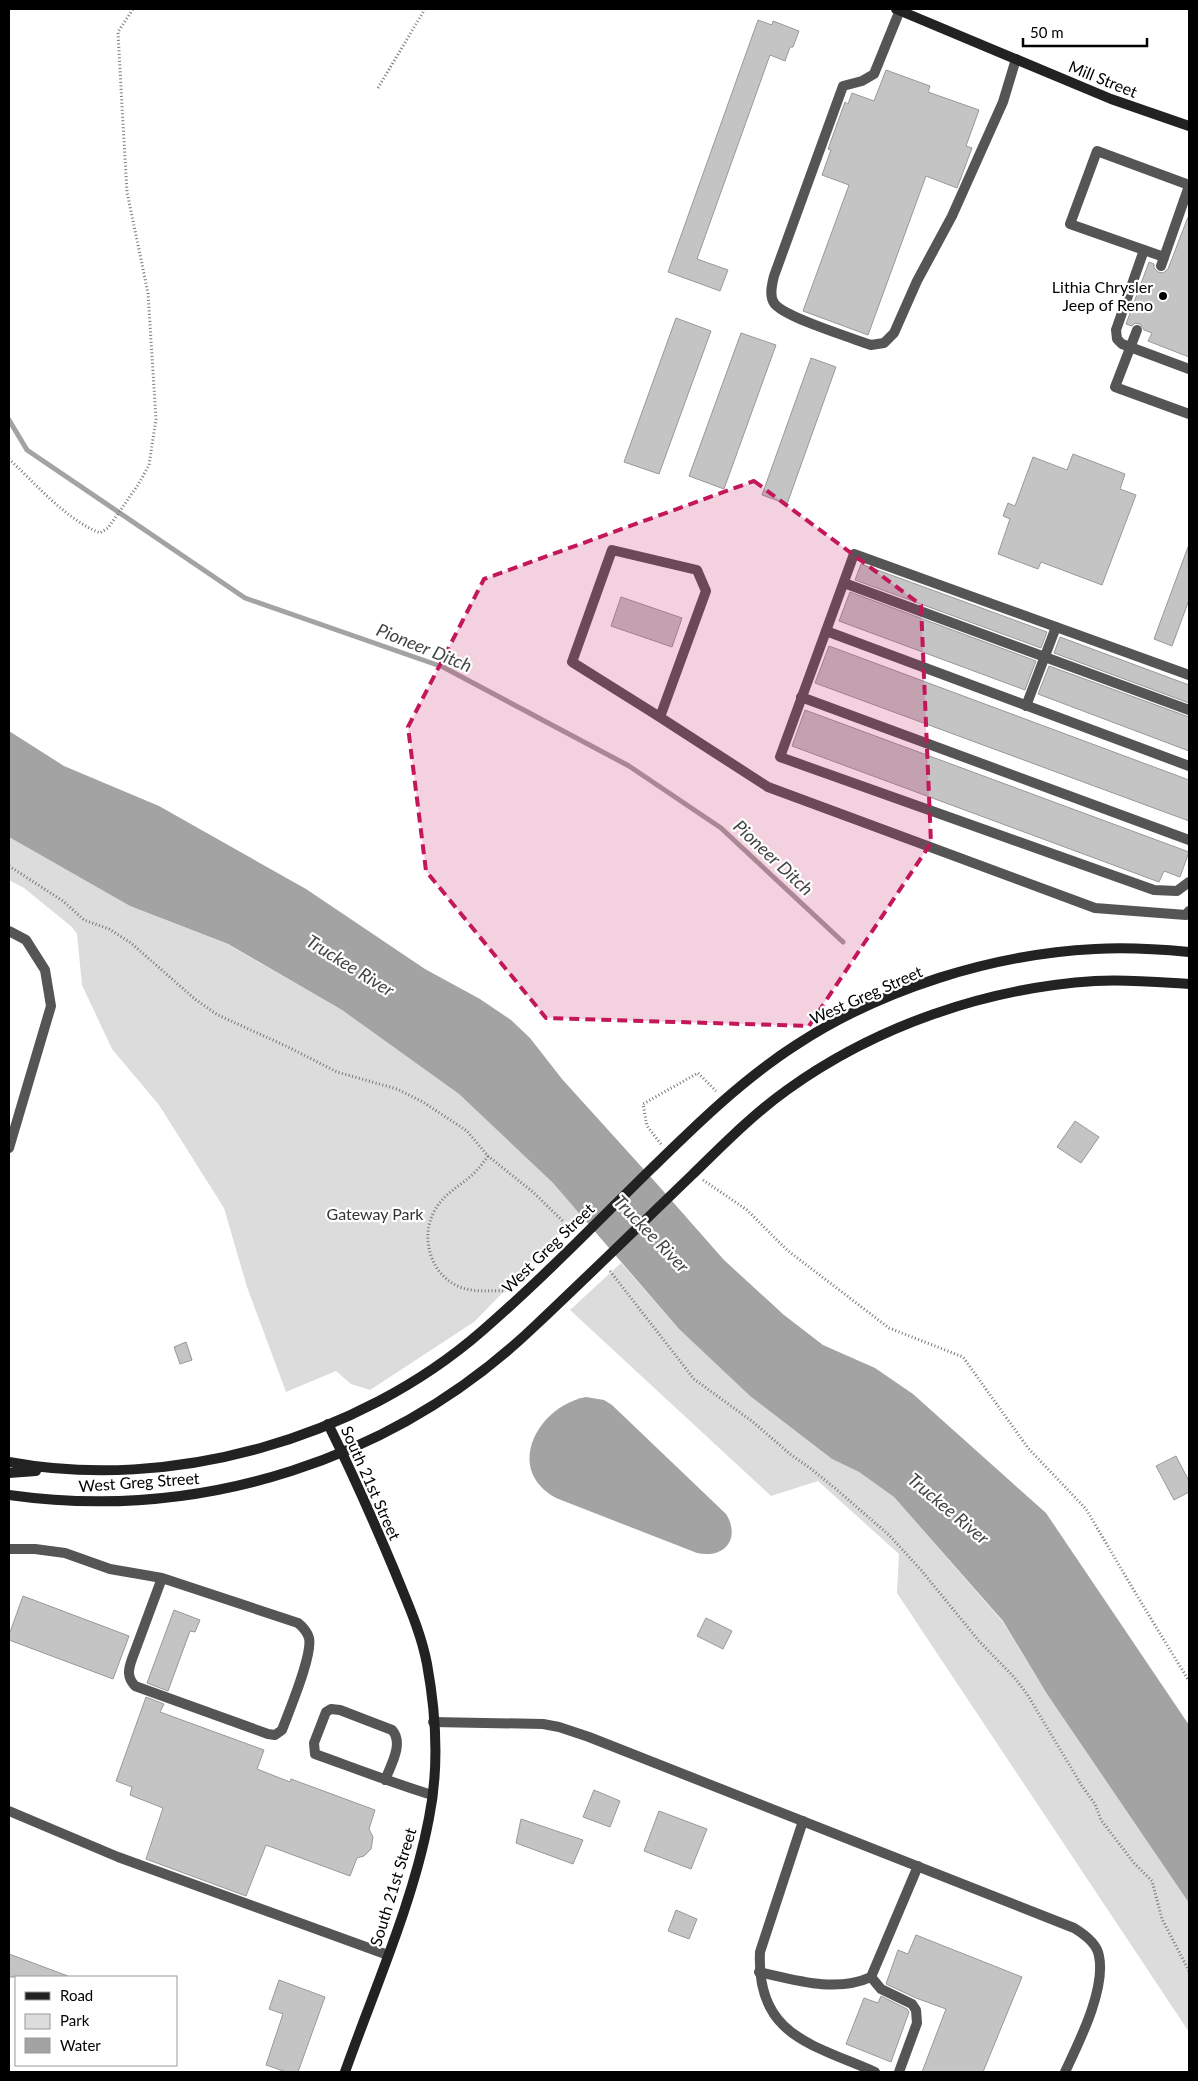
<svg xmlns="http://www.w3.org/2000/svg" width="1198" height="2081" font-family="Lato,sans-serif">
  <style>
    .green { fill: #dcdcdc }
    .water { fill: #a3a3a3 }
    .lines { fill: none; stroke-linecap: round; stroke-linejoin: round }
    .stream { stroke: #a3a3a3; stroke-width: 5 }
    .building { fill: #c4c4c4; stroke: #999 }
    .path { stroke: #777; stroke-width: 3; stroke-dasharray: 1 2.5; stroke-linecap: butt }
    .lane { stroke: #555; stroke-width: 10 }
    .secondary { stroke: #222; stroke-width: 10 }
    .marked { fill: #c2185b; fill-opacity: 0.2; stroke: #c2185b; stroke-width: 4; stroke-dasharray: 10 6; stroke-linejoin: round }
    .poi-dot { fill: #000; stroke: #fff; stroke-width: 2 }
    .labels { text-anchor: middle; stroke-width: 4.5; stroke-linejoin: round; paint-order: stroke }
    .street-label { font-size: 16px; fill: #000; stroke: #fff }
    .poi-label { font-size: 16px; fill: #000; stroke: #fff; text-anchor: end }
    .park-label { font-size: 16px; fill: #333; stroke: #fff }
    .water-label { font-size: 18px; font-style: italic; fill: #444; stroke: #fff }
  </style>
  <rect width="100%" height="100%" fill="#fff"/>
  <g class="green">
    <path d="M9 837 130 906 227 944 342 1010 459 1094 553 1183 580 1214 474 1322 370 1390 351 1384 336 1371 286 1392 247 1287 224 1208 159 1105 112 1049 82 985 77 934 72 927 24 888 9 880Z"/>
    <path d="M621 1263 679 1329 750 1396 832 1459 859 1472 894 1497 1003 1622 1047 1694 1189 1903V2032L897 1593 899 1554 818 1481 771 1496 570 1310Z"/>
  </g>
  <g class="water">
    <path d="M9 731 64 766 159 806 306 889 425 969 480 999 511 1020 530 1038 562 1079 657 1184 724 1260 784 1315 823 1345 875 1368 913 1394 1046 1513 1189 1725V1903L1047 1694 1003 1621 894 1497 859 1472 832 1459 750 1396 679 1329 553 1183 459 1094 342 1010 228 944 130 906 9 837Z"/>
    <path d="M586 1397 604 1400 612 1405 726 1514C741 1538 725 1559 697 1553L556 1498C503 1469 538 1406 586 1397Z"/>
  </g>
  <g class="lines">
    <path class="stream" d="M9 420 27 450 245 598 443 667 629 766 721 828 843 942"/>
  </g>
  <g class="building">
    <path d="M758 20 772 25 773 21 799 31 793 47H790L785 61 770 55 697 259 728 270 720 291 668 272Z"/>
    <path d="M886 70 930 86 928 92 979 110 966 146 972 148 957 188 926 176 868 335 803 311 849 185 822 175 831 150 828 149 845 102 848 104 852 93 874 101Z"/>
    <path d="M1188 217H1189V357L1148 341 1152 333 1144 330 1140 324 1135 323 1132 326 1126 324 1149 262 1154 264V268L1158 272 1163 273 1168 269Z"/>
    <path d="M676 318 711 331 659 474 624 462Z"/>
    <path d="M741 333 776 345 724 489 689 476Z"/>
    <path d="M811 358 836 367 787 504 762 495Z"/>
    <path d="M1073 454 1125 474 1120 489 1136 495 1102 585 1041 562 1038 569 998 554 1010 519 1003 516 1008 503 1015 506 1033 457 1067 470Z"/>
    <path d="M1188 547 1189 600 1172 646 1154 639Z"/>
    <path d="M861 564 1047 632 1041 648 855 580Z"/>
    <path d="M850 592 1036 661 1025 690 839 621Z"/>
    <path d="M621 597 682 618 672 647 611 626Z"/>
    <path d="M1060 637 1189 685V703L1054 653Z"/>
    <path d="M829 646 1189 780V821L815 683Z"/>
    <path d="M1049 666 1189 717V751L1038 694Z"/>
    <path d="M805 710 1189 852 1180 877 1164 871 1159 882 792 746Z"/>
    <path d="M1075 1121 1099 1137 1081 1163 1057 1147Z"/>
    <path d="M186 1342 192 1360 180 1364 174 1347Z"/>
    <path d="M1176 1456 1189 1481V1492L1174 1500 1156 1466Z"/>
    <path d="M23 1596 129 1636 113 1679 9 1640V1635Z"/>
    <path d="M174 1610 200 1620 195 1632 190 1631 168 1691 147 1683Z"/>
    <path d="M706 1618 732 1631 723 1649 697 1636Z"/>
    <path d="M146 1697 164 1704 160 1712 264 1750 257 1769 290 1782 291 1779 375 1810 369 1829 373 1837 371 1849 364 1856 357 1858 350 1876 266 1845 246 1896 146 1859 163 1808 130 1795 132 1787 116 1781Z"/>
    <path d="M594 1790 620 1801 610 1827 583 1817Z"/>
    <path d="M659 1811 707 1829 691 1869 644 1851Z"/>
    <path d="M521 1819 583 1840 573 1864 516 1843Z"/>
    <path d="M676 1910 697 1919 689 1939 668 1931Z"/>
    <path d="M916 1935 1022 1977 983 2072H922L946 2009 916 1998 886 1984 898 1950 908 1954Z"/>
    <path d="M9 1954 68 1976V1977H9Z"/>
    <path d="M279 1980 325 1997 298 2072H286L266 2065 283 2014 269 2009Z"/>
    <path d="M881 1996 907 2009 909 2012 891 2062 846 2044 864 1998 878 2003Z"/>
  </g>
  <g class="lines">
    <g class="path">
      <path d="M378 88 425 9"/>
      <path d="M9 459C37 485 64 518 100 533L108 528 138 485 149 465 156 419 148 293 127 192 122 106 118 32 133 9"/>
      <path d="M9 866 63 901 84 920 109 929 131 943 196 1000 218 1015 288 1047 337 1072 397 1089 423 1102 467 1131 488 1156 533 1192 572 1230"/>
      <path d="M661 1144 647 1126 643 1104 698 1073 716 1091"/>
      <path d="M488 1156C483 1163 477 1171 471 1176 458 1187 443 1195 435 1210 419 1237 431 1276 460 1287 475 1293 490 1290 506 1291"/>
      <path d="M703 1180 747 1210 787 1250 889 1328 963 1357 1028 1448 1086 1509 1139 1599 1189 1681"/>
      <path d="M610 1271 694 1379 753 1422 790 1454 810 1468 836 1489 889 1535 921 1570 979 1641 1014 1677 1027 1694 1082 1786 1095 1804 1101 1820 1134 1863 1152 1881 1162 1919 1189 1971"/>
    </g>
    <g class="lane">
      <path d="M900 10 874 74 862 81 843 86 774 276C772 284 769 296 774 303 783 317 852 338 871 345L884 343 894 333 917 281 952 216 1003 102 1016 59"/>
      <path d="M1144 250 1116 330 1117 339 1122 344 1189 369"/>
      <path d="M1164 257 1070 224 1097 151 1189 185"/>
      <path d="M1161 266 1189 186"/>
      <path d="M1137 330 1115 387 1189 414"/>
      <path d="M844 583 1189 710"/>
      <path d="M826 631 854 554 1189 675"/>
      <path d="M801 697 1189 840"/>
      <path d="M1026 706 1056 627"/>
      <path d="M660 717 706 591 697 570 612 550 572 662 655 714 768 787 1095 908 1186 915 1189 911"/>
      <path d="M1189 766 826 631 780 757 1154 890 1177 891 1189 882"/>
      <path d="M9 931 26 940 45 970 51 1006 9 1148"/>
      <path d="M9 1549H35L65 1553 110 1569 162 1578 298 1623C303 1627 307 1631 309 1638 313 1655 289 1711 282 1730L275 1735 268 1734 135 1686C127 1677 128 1670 132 1659L162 1578"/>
      <path d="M433 1722 543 1724 559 1727 589 1737 1074 1928C1084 1934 1097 1943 1099 1956 1106 1989 1079 2042 1065 2072"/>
      <path d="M385 1780C391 1765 404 1743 392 1730L340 1710 331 1709 326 1712 314 1743 315 1754C354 1768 393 1783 432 1795"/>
      <path d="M9 1811 118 1857 388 1955"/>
      <path d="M803 1821 760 1952C756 2036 812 2044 875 2072"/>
      <path d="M759 1972C795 1980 836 1993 871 1977L918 1866"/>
      <path d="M871 1977 881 1989 912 2004 916 2010 917 2023 899 2072"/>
    </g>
    <g class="secondary">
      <path d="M896 9 1111 99 1189 126"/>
      <path d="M328 1424C352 1472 374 1522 395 1572 407 1602 421 1632 427 1664 436 1713 439 1769 429 1818 413 1903 374 1990 345 2072"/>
      <path d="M9 1462C171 1492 358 1439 482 1331 541 1280 596 1223 652 1168 697 1124 743 1079 796 1045 881 989 993 954 1095 949 1126 947 1158 949 1189 952"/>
      <path d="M9 1473 36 1471"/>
      <path d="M9 1495C202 1522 395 1460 536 1325 588 1276 640 1225 692 1175 722 1146 752 1115 787 1090 876 1026 986 988 1095 981 1126 979 1158 982 1189 984"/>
    </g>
  </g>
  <path class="marked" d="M754 481 921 605 931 843 809 1026 546 1018 426 871 408 727 484 579Z"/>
  <circle class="poi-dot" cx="1163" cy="296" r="5"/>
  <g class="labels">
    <g class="street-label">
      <text transform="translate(1103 79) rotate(22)" y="6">Mill Street</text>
      <text transform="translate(866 995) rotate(-24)" y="6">West Greg Street</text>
      <text transform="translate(548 1248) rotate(-44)" y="6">West Greg Street</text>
      <text transform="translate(139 1482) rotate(-4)" y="6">West Greg Street</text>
      <text transform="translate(371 1483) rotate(66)" y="6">South 21st Street</text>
      <text transform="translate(393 1887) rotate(-73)" y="6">South 21st Street</text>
    </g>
    <g class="poi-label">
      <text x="1153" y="293">Lithia Chrysler<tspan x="1153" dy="18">Jeep of Reno</tspan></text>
    </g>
    <g class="park-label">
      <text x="375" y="1220">Gateway Park</text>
    </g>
    <g class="water-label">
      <text transform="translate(424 648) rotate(22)" y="6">Pioneer Ditch</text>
      <text transform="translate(773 858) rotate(43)" y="6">Pioneer Ditch</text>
      <text transform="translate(350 966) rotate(32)" y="6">Truckee River</text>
      <text transform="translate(651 1234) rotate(46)" y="6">Truckee River</text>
      <text transform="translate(948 1509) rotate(40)" y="6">Truckee River</text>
    </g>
  </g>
  <rect width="1198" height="2081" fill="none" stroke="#000000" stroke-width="20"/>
  <rect x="15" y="1976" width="162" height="90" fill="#ffffff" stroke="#999999"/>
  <rect x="25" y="1992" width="25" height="8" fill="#222222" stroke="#999999"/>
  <text x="60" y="2001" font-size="15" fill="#000000">Road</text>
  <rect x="25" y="2014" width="25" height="15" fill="#dcdcdc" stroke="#999999"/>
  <text x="60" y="2026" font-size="15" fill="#000000">Park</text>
  <rect x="25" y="2038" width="25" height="15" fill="#a3a3a3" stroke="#999999"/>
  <text x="60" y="2051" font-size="15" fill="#000000">Water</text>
  <path d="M1023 38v8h124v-8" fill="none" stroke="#000000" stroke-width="2.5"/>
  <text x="1030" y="38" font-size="15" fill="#000000" stroke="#ffffff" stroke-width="4" paint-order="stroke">50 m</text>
</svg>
